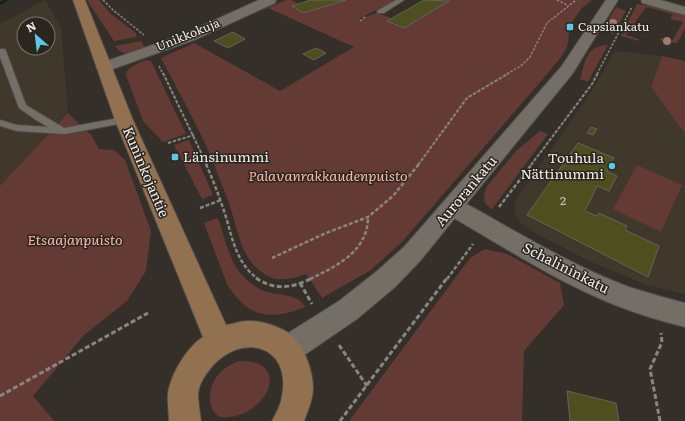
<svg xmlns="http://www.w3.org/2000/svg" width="685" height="421" font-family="Literata,serif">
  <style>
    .built { fill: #3f382b; fill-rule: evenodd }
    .green { fill: #643a35 }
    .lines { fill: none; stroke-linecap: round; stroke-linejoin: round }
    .stream { fill: #0e2702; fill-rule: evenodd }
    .building { fill: #4e4e1e; stroke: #63635b }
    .service-casing { stroke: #4f4b45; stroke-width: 2 }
    .minor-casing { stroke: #4f4b45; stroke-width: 2 }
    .tertiary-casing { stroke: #4f4b45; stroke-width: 2 }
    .secondary-casing { stroke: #4f4b45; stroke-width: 2 }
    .path-far3 { stroke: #89857f; stroke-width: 1.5; stroke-dasharray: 2.5 1.5; stroke-linecap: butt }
    .path-far2 { stroke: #89857f; stroke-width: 2; stroke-dasharray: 3.5 1.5; stroke-linecap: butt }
    .path-far1 { stroke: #89857f; stroke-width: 2.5; stroke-dasharray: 4 2; stroke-linecap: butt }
    .path { stroke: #89857f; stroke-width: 3; stroke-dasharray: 5 2.5; stroke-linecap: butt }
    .service { fill: #736f66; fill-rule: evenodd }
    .minor { fill: #736f66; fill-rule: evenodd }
    .tertiary { fill: #736f66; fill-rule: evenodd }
    .secondary { fill: #927150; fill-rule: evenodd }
    .tree { fill: #a17b72 }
    .poi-dot { fill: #5ac8e6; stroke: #2a261f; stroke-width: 1.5 }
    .labels { text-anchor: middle; stroke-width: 3; stroke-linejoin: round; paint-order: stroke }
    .far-poi-label { font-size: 12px; fill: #f0ede8; stroke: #2a261f; text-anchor: start }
    .far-street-label { font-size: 12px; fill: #f0ede8; stroke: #2a261f }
    .number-label { font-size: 12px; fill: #c8c5b6 }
    .poi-label { font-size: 14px; fill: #f0ede8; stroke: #2a261f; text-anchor: start }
    .street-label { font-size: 14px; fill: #f0ede8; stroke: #2a261f }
    .park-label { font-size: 14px; font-style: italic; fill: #fab8ae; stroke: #2a261f }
  </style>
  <rect width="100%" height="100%" fill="#343029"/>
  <g class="built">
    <path d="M45 0 61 28 68 113 0 186V24ZM24 24H48V48H24Z"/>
    <path d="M615 51 662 56 651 87 685 134V294L644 284 587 260 532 231 522 224 515 215 514 206 516 199 588 97Z"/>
  </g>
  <g class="green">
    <path d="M87 0H99L111 14 136 33V37L114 41Z"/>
    <path d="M286 0H292L298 4 293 6 303 13 346 0H397L358 19 362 20 363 18 377 13 391 18 387 21 404 28 448 1 447 0H592L582 8 567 29 570 30C568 36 569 38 568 43 566 54 554 65 548 73L402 242 371 270 322 298 306 274C284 282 270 283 252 263 239 248 234 214 226 195 218 175 210 153 200 133 188 108 174 83 161 58L194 43 280 91 354 47 268 8Z"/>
    <path d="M637 4 657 7 685 15V29L677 43 664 42 659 39 663 38 672 41 683 22 670 19 673 14 646 7 626 35 639 39 638 41 621 36Z"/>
    <path d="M616 7 626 11 613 34 604 28Z"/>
    <path d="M141 41 145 49 129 55 119 51 115 46Z"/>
    <path d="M608 45 588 82 580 79C586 61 585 46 608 45Z"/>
    <path d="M662 56 685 61V134L651 87Z"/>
    <path d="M147 60 151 61 186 134 163 142 143 121 126 75C128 65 139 63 147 60Z"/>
    <path d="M68 113 92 136 99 149 114 150 125 160 151 231 146 271 127 301 84 335 33 396 54 421H0V186Z"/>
    <path d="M540 131 548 134 492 209C482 205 483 194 487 186L516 151Z"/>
    <path d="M189 140 213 195 202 199 174 145Z"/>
    <path d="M637 165 682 185 661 232 613 209Z"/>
    <path d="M218 218C225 237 229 263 244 277 249 282 257 288 264 291 277 296 299 293 305 307 270 321 248 318 227 284L204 223Z"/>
    <path d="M485 249 507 254 560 283 564 305 524 351 522 421H349L470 258Z"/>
    <path d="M239 361C295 359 266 421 220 417 204 409 209 382 221 372 226 366 232 364 239 361Z"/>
  </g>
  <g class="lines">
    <path class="stream" d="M4 0H9L0 5V2Z"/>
  </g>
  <g class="building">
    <path d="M311 0H346L303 13 292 6Z"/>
    <path d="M424 0 449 1 404 28 387 21Z"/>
    <path d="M233 32 245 39 228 48 214 41Z"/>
    <path d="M316 48 326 53 314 60 303 54Z"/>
    <path d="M591 127 597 129 593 135 587 133Z"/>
    <path d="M578 143 614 158 607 171 617 176 609 191 597 186 585 211 597 216 599 213 627 226 625 230 659 246 648 277 527 215Z"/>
    <path d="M567 391 616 403 619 421H570Z"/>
  </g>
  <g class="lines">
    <defs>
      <g id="service">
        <path d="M396 0H404L384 13H378L377 11Z"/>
        <path d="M0 49H5L6 51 26 105 64 128 124 117 129 120 124 123 65 134 17 131 0 126V120L17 125 48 127 36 120 19 108 0 57Z"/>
      </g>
      <g id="minor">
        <path d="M259 0H276L275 3 194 40 110 70 104 72 98 70 96 67 98 64 184 34Z"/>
        <path d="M641 0H661L685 7V15L642 3Z"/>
        <path d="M453 199 461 201C516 231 570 265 629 287 648 293 666 298 685 303V327C661 321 638 314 615 305 555 281 501 245 445 213L442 207 445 201Z"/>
      </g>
      <path id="tertiary" d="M606 0H618L573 73 420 261 395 287 357 319 297 360 287 364 277 360 273 350 277 340 339 301 377 271 404 247 561 67Z"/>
      <path id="secondary" d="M73 0H85L133 120 226 325C233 324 240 321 247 321 261 320 287 328 295 339 306 352 313 372 313 388 313 400 308 410 304 421H272C276 413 281 405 282 396 292 343 239 332 210 369 204 376 199 385 198 394 198 402 200 412 201 421H169C169 412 167 402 168 393 171 374 187 347 203 337L115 120Z"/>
    </defs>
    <use href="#service" class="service-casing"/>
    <use href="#minor" class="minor-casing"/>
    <use href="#tertiary" class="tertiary-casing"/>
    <use href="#secondary" class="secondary-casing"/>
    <g class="path-far3">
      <path d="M103 0 113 10 144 35"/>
      <path d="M557 0 567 5"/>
      <path d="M360 21 366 16"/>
      <path d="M159 66 163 74"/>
      <path d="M507 74 522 65 530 57 547 23 576 0"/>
      <path d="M597 74 632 7"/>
    </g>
    <g class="path-far2">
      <path d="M163 73 207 165"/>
      <path d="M168 143 194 135"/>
      <path d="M418 165 467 98 509 73"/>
      <path d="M531 165 592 84 598 73"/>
    </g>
    <g class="path-far1">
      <path d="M206 164C212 178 218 193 223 208 232 233 234 262 258 279"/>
      <path d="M499 207 532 164"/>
      <path d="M200 208 221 200"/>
      <path d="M272 258 326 233 368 217 393 196 419 164"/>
      <path d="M310 279C337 266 368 251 368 217"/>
      <path d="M447 279 473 244"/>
    </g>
    <g class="path">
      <path d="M256 278C275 291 293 288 312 278"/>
      <path d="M300 283 312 304"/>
      <path d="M339 345 367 386"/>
      <path d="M0 396 148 313"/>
      <path d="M340 421 447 278"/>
      <path d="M660 421 650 369 662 342 661 333"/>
    </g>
    <use href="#service" class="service"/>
    <use href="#minor" class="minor"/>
    <use href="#tertiary" class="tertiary"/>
    <use href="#secondary" class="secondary"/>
  </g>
  <g class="tree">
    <circle cx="613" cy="23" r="4"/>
    <circle cx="667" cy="41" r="4"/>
  </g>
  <g class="poi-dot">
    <rect x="566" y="23" width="8" height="8" rx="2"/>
    <rect x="171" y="153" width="8" height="8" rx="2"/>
    <circle cx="612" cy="166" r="4"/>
  </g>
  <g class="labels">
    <g class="far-poi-label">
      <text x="578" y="31">Capsiankatu</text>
    </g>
    <g class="far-street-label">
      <text transform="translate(188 35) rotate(-22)" y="4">Unikkokuja</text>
    </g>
    <g class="number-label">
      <text x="563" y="205">2</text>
    </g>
    <g class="poi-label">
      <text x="183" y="162">Länsinummi</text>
      <text x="604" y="163" text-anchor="end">Touhula<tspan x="604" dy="16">Nättinummi</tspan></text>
    </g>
    <g class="street-label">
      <text transform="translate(146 172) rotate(67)" y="5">Kuninkojantie</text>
      <text transform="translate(466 191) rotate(-50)" y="5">Aurorankatu</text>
      <text transform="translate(566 268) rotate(27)" y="5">Schalininkatu</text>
    </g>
    <g class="park-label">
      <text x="328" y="181">Palavanrakkaudenpuisto</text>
      <text x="75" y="245">Etsaajanpuisto</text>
    </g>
  </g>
  <g transform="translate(36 36) rotate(332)"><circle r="19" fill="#2a261f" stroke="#79766f"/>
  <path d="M0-3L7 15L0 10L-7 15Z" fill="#5ac8e6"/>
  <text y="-6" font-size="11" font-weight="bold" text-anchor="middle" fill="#f0ede8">N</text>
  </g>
</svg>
